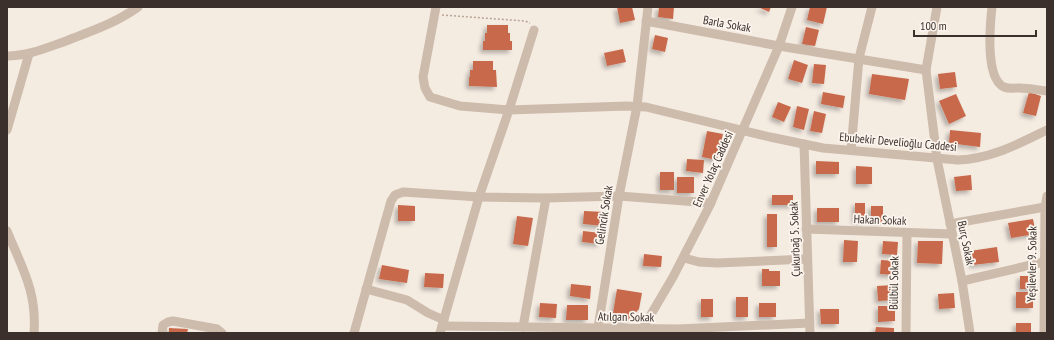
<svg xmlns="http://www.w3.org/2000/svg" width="1054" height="340" font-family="'PT Sans Narrow',sans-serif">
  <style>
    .building { fill: #c8694b; filter: url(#shadow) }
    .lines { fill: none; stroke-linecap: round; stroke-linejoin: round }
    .path { stroke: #b9a596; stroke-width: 1.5; stroke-dasharray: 2 2; stroke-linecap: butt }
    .minor { stroke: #cdbbac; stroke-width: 9 }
    .labels { text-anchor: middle; stroke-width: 3.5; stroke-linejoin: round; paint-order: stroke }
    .street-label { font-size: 12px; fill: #3b302b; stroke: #fbf5ee }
  </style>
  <defs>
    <filter id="shadow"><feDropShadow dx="-3" dy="3" stdDeviation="2" flood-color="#0004"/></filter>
  </defs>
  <rect width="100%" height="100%" fill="#f4ebe1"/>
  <g class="building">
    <path d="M617 7H632L635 20 620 23Z"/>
    <path d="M659 7H674L673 19 658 17Z"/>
    <path d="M758 7H771L769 12Z"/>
    <path d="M810 7H827L823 24 807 20Z"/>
    <path d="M487 25H508V33H510V41H512V50H483V41H485V33H487Z"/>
    <path d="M806 27 819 30 815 46 802 44Z"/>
    <path d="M655 35 668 38 665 52 652 49Z"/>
    <path d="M623 49 626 62 607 66 604 53Z"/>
    <path d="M794 60 808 65 802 83 788 79Z"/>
    <path d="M473 61H493V70H496L497 87 469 86V77H470V70H473Z"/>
    <path d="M814 64 826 65 824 84 812 83Z"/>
    <path d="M955 72 957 87 940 89 938 74Z"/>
    <path d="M872 74 909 79 905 100 869 94Z"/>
    <path d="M823 92 845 96 843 108 821 104Z"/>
    <path d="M1029 92 1041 96 1036 116 1023 113Z"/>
    <path d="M956 94 966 116 949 124 939 101Z"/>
    <path d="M778 102 791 107 784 122 772 117Z"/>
    <path d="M797 106 809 109 804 130 793 127Z"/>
    <path d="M814 111 826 114 822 133 810 131Z"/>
    <path d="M950 130 981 133 980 147 949 143Z"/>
    <path d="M707 131 723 134 717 160 702 157Z"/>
    <path d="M687 159 704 160 703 173 686 171Z"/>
    <path d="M816 161 839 162V174H816Z"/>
    <path d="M856 166 872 167V184H856Z"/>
    <rect x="660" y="172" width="14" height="18"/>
    <path d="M971 175 972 190 956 191 954 177Z"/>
    <rect x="677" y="177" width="17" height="16"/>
    <rect x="772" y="195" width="21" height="10"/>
    <rect x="855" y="203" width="10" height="18"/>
    <path d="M398 205 415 206V221H398Z"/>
    <rect x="871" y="206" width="12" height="16"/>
    <rect x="817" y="208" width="22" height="14"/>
    <path d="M584 211 605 212 604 226 583 224Z"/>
    <rect x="767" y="214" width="10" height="33"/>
    <path d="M517 216 533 218 528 246 513 244Z"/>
    <path d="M1033 219 1036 234 1011 238 1008 223Z"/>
    <path d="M583 231 601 233 600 244 582 242Z"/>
    <path d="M844 240 858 241 857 262H843Z"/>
    <path d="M883 241 898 242 897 255 882 254Z"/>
    <path d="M918 241H943L942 264 917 263Z"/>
    <path d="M997 247 999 262 972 265 970 251Z"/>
    <path d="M644 254 662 256 661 267 643 266Z"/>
    <path d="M881 260 896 261 895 275 880 274Z"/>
    <path d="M382 265 409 270 407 283 379 279Z"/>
    <path d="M762 269H769V271H780V286H762Z"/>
    <path d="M425 273 444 274 443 288 424 287Z"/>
    <rect x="1020" y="276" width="16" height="13"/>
    <path d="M571 284 591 286 590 299 570 296Z"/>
    <path d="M894 285V300L878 301 877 286Z"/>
    <path d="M617 289 642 293 639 309 627 322 612 319Z"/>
    <rect x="1016" y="292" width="17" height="16"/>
    <path d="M954 293 955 308 939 309 938 294Z"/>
    <rect x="736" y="297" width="12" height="20"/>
    <rect x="701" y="299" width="12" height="18"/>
    <path d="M540 303 557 304 556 318 539 317Z"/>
    <rect x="759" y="303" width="17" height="14"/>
    <path d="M567 305H588V320H566Z"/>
    <path d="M878 306H895V321L878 322Z"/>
    <path d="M820 309H839V324H821Z"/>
    <rect x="1016" y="323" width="15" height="10"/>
    <path d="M876 327 894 328V333H875Z"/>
    <path d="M169 328 188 329 187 333H169Z"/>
  </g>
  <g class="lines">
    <path class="path" d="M442 15 525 21 530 23"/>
    <g class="minor">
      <path d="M436 7 423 77 425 88 430 97 460 106 509 110 627 106 646 107 770 137 823 148 958 160C991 159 1018 144 1047 130"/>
      <path d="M992 7C990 25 985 78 1004 87 1009 89 1014 88 1019 88 1028 88 1038 90 1047 91"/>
      <path d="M646 21 779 46 926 70 937 159 962 281 970 333"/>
      <path d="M7 56C28 56 46 48 66 41 91 31 116 23 138 7"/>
      <path d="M926 70 937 7"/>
      <path d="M7 130 29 54"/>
      <path d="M804 144 810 333"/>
      <path d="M851 150 859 58 872 7"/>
      <path d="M950 224 1045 207"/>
      <path d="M806 229 952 234"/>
      <path d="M7 231C22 268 37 291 34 333"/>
      <path d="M684 258 699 262 717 263 807 259"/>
      <path d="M962 281 1044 262"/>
      <path d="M366 289 407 300 428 313 444 320"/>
      <path d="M442 326 678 329 809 323"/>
      <path d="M523 327 546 198"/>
      <path d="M598 328 619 196 637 106 648 7"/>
      <path d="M162 333 163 325 168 322 173 321 217 329 222 333"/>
      <path d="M354 333 391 201 395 195 403 192 479 197 546 198 619 196 711 203"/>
      <path d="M440 333 479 197 509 110 534 30"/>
      <path d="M640 333 673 277 709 207 779 46 792 7"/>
      <path d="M906 333 907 233"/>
      <path d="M1044 333 1045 207 1047 196"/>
    </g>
  </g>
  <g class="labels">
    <g class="street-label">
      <text transform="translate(727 24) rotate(10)" y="4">Barla Sokak</text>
      <text transform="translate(898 142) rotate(5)" y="4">Ebubekir Develioğlu Caddesi</text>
      <text transform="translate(713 169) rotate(-66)" y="4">Enver Yolaç Caddesi</text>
      <text transform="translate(604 215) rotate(-81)" y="4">Gelincik Sokak</text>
      <text transform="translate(880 220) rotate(2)" y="4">Hakan Sokak</text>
      <text transform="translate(795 239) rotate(-92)" y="4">Çukurbağ 5. Sokak</text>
      <text transform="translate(966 243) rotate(78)" y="4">Burç Sokak</text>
      <text transform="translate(1032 264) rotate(-89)" y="4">Yeşilevler 9. Sokak</text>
      <text transform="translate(894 283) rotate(-89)" y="4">Bülbül Sokak</text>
      <text transform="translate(626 317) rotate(1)" y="4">Atılgan Sokak</text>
    </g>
  </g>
  <rect width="1054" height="340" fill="none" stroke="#3b302b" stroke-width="16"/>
  <path d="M914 30v6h122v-6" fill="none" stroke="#3b302b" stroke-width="2"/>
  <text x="920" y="30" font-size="12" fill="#3b302b" stroke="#fbf5ee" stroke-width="3" paint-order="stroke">100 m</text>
</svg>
